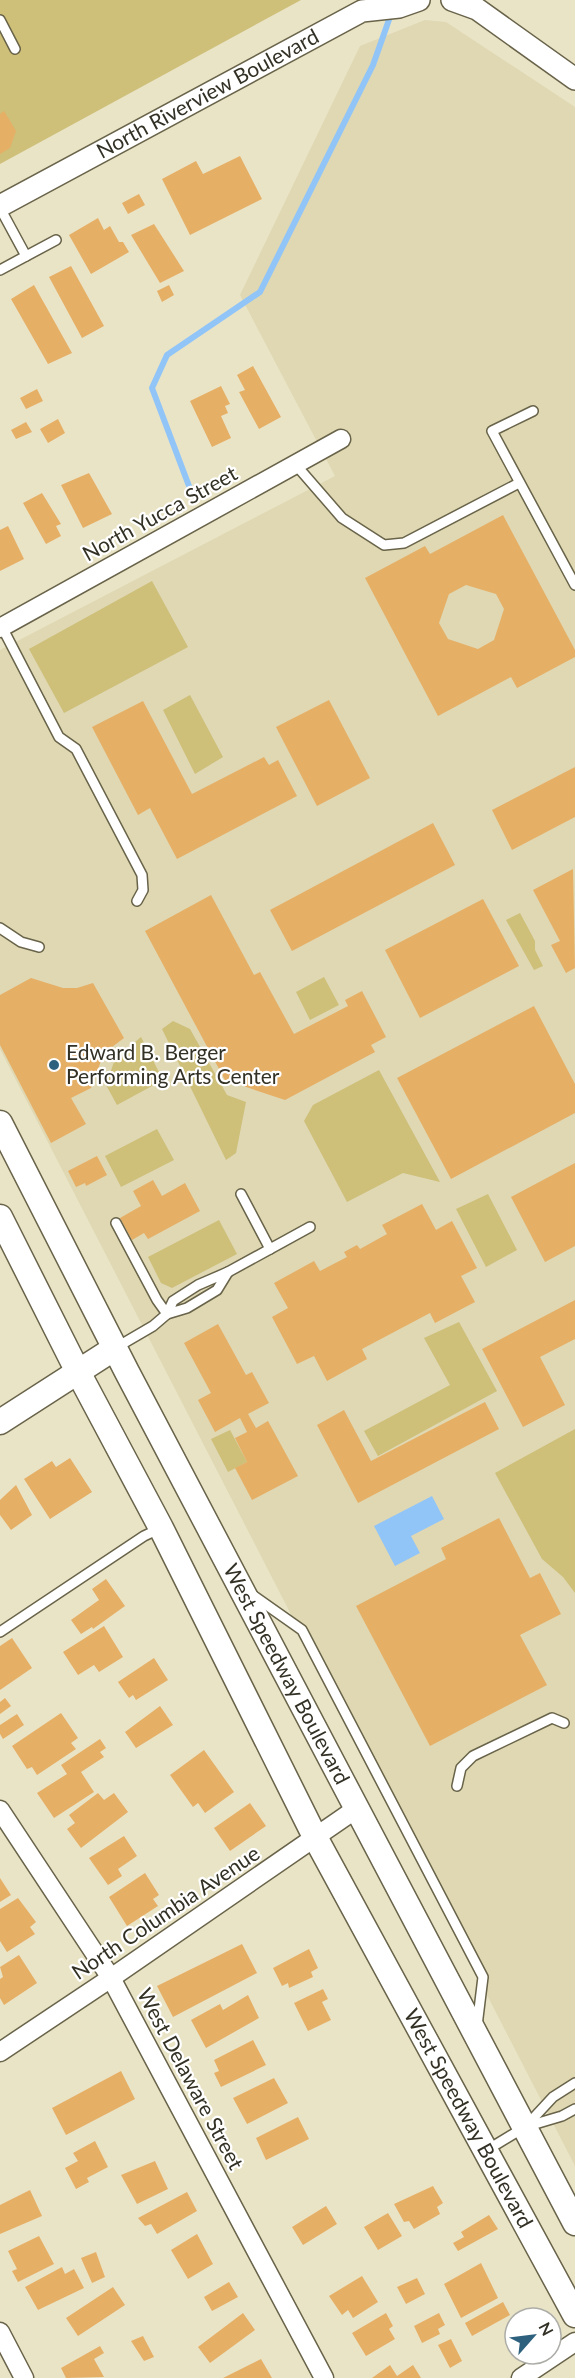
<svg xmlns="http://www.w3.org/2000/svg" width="575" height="2378" font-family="Lato,sans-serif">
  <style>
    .built { fill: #dfd8b3 }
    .green { fill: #cebf79 }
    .water { fill: #92c5f7 }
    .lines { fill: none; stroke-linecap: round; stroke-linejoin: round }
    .stream { stroke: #92c5f7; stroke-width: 6 }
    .building { fill: #e6af66; fill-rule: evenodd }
    .service-casing { stroke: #686349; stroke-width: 12 }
    .minor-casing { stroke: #686349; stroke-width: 21 }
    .tertiary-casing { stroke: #686349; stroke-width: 24 }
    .secondary-casing { stroke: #686349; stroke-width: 27 }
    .service { stroke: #fff; stroke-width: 9 }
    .minor { stroke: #fff; stroke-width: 18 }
    .tertiary { stroke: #fff; stroke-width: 21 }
    .secondary { stroke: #fff; stroke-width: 24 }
    .poi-dot { fill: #2e617e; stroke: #fff; stroke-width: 2 }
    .labels { text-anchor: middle; stroke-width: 4.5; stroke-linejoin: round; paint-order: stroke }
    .street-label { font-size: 21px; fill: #333125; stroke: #fff }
    .poi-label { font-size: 21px; fill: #333125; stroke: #fff; text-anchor: start }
  </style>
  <rect width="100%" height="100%" fill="#eae4c7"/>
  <path class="built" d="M425 20 446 22 575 107V2166L0 1049V650L335 476 240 295 360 46Z"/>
  <g class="green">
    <path d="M0 0H301L0 164Z"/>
    <path d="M152 581 188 647 64 713 29 649Z"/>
    <path d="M190 695 223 757 195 774 163 710Z"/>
    <path d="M520 913 535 941V950L543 966 534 970 506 920Z"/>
    <path d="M324 977 339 1005 310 1020 296 992Z"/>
    <path d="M173 1021 190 1029 227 1095 246 1102 236 1153 226 1160 162 1029Z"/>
    <path d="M141 1037 163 1080 117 1105 106 1085 115 1059Z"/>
    <path d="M379 1070 440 1182 403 1173 347 1202 304 1121 313 1105Z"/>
    <path d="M157 1129 174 1160 121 1187 105 1156Z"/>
    <path d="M488 1194 517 1250 486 1267 456 1209Z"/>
    <path d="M219 1220 237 1254 172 1288 161 1283 148 1257Z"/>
    <path d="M459 1322 497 1391 378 1456 364 1431 450 1385 424 1338Z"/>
    <path d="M575 1429V1593L563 1577 542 1559 495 1473Z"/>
    <path d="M230 1430 247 1462 228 1472 211 1439Z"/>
  </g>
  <path class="water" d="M432 1496 444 1519 411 1536 420 1553 395 1566 374 1526Z"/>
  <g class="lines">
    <path class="stream" d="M192 494 152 388 167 355 260 292 373 65 391 14"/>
  </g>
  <g class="building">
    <path d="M4 111 16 131 10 148 0 154V114Z"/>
    <path d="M240 156 262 199 190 235 162 179 196 161 203 174Z"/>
    <path d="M139 194 145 205 128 214 122 203Z"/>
    <path d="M98 218 104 230 110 226 119 242H123L129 252 91 274 69 235Z"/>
    <path d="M154 224 184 271 160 283 131 235Z"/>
    <path d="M71 266 104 326 82 338 49 277Z"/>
    <path d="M34 285 72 353 48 364 11 299Z"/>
    <path d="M169 285 174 295 162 302 157 291Z"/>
    <path d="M253 366 281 417 259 429 239 392 245 390 237 375Z"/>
    <path d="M221 386 230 404 225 406 228 413 221 416 231 438 212 447 190 401Z"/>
    <path d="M37 389 43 401 26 409 20 398Z"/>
    <path d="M58 419 65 433 48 443 40 429Z"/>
    <path d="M26 422 32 432 16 439 11 430Z"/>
    <path d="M89 473 112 514 83 528 61 485Z"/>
    <path d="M42 493 61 524 56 526 61 536 46 544 23 503Z"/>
    <path d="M503 515 575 650V657L517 688 511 677 438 716 365 578 425 546 430 554ZM466 585 496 594 504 609 494 640 478 649 448 639 439 623 449 594Z"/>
    <path d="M8 526 24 559 0 571V530Z"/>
    <path d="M329 700 370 778 317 806 276 727Z"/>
    <path d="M143 701 192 794 264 757 269 765 278 760 297 796 177 859 150 808 138 815 92 727Z"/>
    <path d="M575 767V817L512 850 492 810Z"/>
    <path d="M433 823 455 865 292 951 270 910Z"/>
    <path d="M573 869 575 968 566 973 551 945 560 941 533 890Z"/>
    <path d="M211 895 254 975 260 972 294 1034 348 1006 345 1000 362 991 386 1037 371 1045 375 1052 285 1100 225 1080 145 931Z"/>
    <path d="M483 899 519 966 420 1018 385 950Z"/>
    <path d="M31 978 63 988H77L93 983 124 1038 104 1053 91 1088 71 1098 86 1124 51 1143 0 1045V995Z"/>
    <path d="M534 1006 575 1084V1113L451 1179 397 1078Z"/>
    <path d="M97 1156 107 1175 86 1186 85 1183 76 1187 68 1171Z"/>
    <path d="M575 1163V1246L545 1262 511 1197Z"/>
    <path d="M153 1180 162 1196 185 1183 200 1211 148 1239 144 1233 132 1240 120 1218 141 1206 133 1191Z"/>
    <path d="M422 1204 436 1230 452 1221 477 1268 461 1276 475 1302 435 1323 430 1313 362 1349 367 1359 327 1381 314 1356 297 1364 272 1317 288 1308 274 1283 314 1261 320 1271 347 1257 344 1252 357 1245 360 1249 387 1234 382 1225Z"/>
    <path d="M575 1300V1339L540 1357 565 1405 523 1427 482 1349Z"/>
    <path d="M218 1324 246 1375 252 1372 269 1403 248 1414 256 1428 268 1421 298 1476 252 1500 235 1468 247 1462 235 1438 247 1432 240 1418 215 1432 198 1400 211 1393 184 1343Z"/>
    <path d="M485 1402 499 1429 358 1503 317 1425 344 1410 371 1461Z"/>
    <path d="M70 1458 92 1492 50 1519 24 1479 52 1461 56 1467Z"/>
    <path d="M16 1485 32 1515 11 1530 0 1515V1500Z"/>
    <path d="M499 1518 530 1578 540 1573 561 1614 520 1635 547 1685 430 1746 356 1606 446 1559 441 1548Z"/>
    <path d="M106 1579 125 1606 93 1629 92 1627 81 1634 71 1620 99 1600 92 1589Z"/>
    <path d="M104 1626 123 1657 99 1672 94 1665 78 1675 63 1652Z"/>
    <path d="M12 1638 32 1668 0 1690V1646Z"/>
    <path d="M154 1658 168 1680 136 1700 133 1695 129 1698 118 1682Z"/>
    <path d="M5 1698 11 1706 0 1714V1702Z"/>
    <path d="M160 1706 173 1725 136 1748 125 1732Z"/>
    <path d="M61 1713 78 1738 71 1743 76 1749 37 1775 32 1767 27 1769 12 1746Z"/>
    <path d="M17 1714 24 1725 3 1739 0 1734V1725Z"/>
    <path d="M100 1739 106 1748 100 1752 104 1757 81 1772 94 1792 54 1818 37 1793 67 1774 61 1765Z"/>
    <path d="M204 1750 234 1792 205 1813 198 1803 193 1807 170 1775Z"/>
    <path d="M98 1793 104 1800 114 1793 128 1812 81 1848 67 1829 75 1823 69 1815Z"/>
    <path d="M250 1803 266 1826 230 1851 214 1828Z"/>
    <path d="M124 1836 137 1856 118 1869 122 1876 108 1885 89 1858Z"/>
    <path d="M145 1873 159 1895 153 1899 158 1906 127 1926 109 1897Z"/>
    <path d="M0 1878 11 1895 0 1902Z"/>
    <path d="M18 1898 36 1922 30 1927 35 1934 7 1952 0 1941V1909Z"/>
    <path d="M242 1944 257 1973 173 2017 157 1986Z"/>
    <path d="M309 1949 318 1968 311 1972 313 1977 289 1988 288 1983 282 1986 273 1968Z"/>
    <path d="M19 1955 37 1983 4 2005 0 1998V1979L3 1977 0 1967Z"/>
    <path d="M323 1989 328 1999 322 2002 331 2020 308 2031 294 2003Z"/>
    <path d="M248 1995 259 2018 206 2048 191 2020 220 2004 223 2010Z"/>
    <path d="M253 2040 266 2065 221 2087 214 2073 219 2071 214 2060Z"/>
    <path d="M121 2071 135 2099 66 2135 52 2108Z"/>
    <path d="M274 2078 288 2103 247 2124 233 2098Z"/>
    <path d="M298 2117 309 2139 266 2160 256 2138Z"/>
    <path d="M95 2141 108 2167 87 2178 89 2182 76 2189 65 2168 78 2161 73 2153Z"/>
    <path d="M155 2161 168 2189 137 2204 121 2175Z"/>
    <path d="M433 2186 443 2203 437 2207 440 2214 414 2229 409 2221 404 2222 394 2204Z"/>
    <path d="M30 2190 42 2216 0 2234V2205Z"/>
    <path d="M187 2192 197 2211 157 2234 151 2224 145 2226 138 2218Z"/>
    <path d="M326 2206 337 2224 303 2245 292 2227Z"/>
    <path d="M388 2213 402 2236 378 2250 364 2227Z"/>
    <path d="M489 2215 498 2229 458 2251 453 2243 464 2237 461 2232Z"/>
    <path d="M197 2234 213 2264 188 2279 171 2250Z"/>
    <path d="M39 2236 54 2264 18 2282 12 2271 17 2269 8 2251Z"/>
    <path d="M96 2252 105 2277 92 2283 81 2258Z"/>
    <path d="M481 2263 498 2298 461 2318 444 2284Z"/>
    <path d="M62 2267 65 2274 74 2269 84 2288 38 2310 25 2287Z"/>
    <path d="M362 2276 378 2302 353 2318 348 2310 342 2315 329 2296Z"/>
    <path d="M417 2278 425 2294 406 2304 397 2287Z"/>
    <path d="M229 2282 238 2297 212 2311 204 2297Z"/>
    <path d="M113 2287 125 2305 78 2336 66 2318Z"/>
    <path d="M503 2302 510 2315 472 2336 465 2323Z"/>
    <path d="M243 2313 255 2330 210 2363 198 2347Z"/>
    <path d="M386 2313 393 2326 389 2329 395 2339 366 2356 352 2333Z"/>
    <path d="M439 2313 445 2325 438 2329 440 2334 422 2343 414 2326Z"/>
    <path d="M143 2336 154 2357 144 2361 131 2341Z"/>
    <path d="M451 2339 462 2361 450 2368 438 2345Z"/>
    <path d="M100 2346 104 2353 94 2359 104 2377 66 2378 61 2368Z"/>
    <path d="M261 2359 272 2378H223Z"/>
    <path d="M390 2365 397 2376 413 2365 421 2378H372Z"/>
  </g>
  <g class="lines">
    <defs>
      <g id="service">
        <path d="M0 20 15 49"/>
        <path d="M0 208 26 256"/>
        <path d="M0 270 56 240"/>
        <path d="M533 411 492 431 575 585"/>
        <path d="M296 465 342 518 384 545 404 543 519 483"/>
        <path d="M2 627 59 737 76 749 142 875 143 890 137 901"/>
        <path d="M0 928 21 942 39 947"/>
        <path d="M116 1223 157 1300 167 1314"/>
        <path d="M270 1249 310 1227"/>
        <path d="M228 1272 270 1249 241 1194"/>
        <path d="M117 1347 153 1326 167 1314 173 1301 198 1285 228 1272 217 1290 187 1308 167 1314"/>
        <path d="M251 1594 302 1630 483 1977 477 2026"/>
        <path d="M0 1632 144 1536 159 1529"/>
        <path d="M457 1786 461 1768 473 1756 552 1718 564 1723"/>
        <path d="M527 2125 553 2097 575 2083"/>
        <path d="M487 2150 525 2127 562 2116 575 2109"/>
      </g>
      <g id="minor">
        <path d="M0 628 341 439"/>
        <path d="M0 1810 111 1978 324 2378"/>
        <path d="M0 2052 111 1978 356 1809"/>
        <path d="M0 2332 24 2378"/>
        <path d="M521 2378 575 2342"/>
      </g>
      <g id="tertiary">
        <path d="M452 0 477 9 575 79"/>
        <path id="s1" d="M0 206 362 11 399 7 419 0"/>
      </g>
      <g id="secondary">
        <path id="s2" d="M0 1123 127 1372 575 2223"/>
        <path id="s3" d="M0 1217 78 1372 161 1528 315 1837 575 2315"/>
        <path d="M0 1422 115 1348"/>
      </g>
    </defs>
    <use href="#service" class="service-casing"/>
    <use href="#minor" class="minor-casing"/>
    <use href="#tertiary" class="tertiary-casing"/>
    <use href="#secondary" class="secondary-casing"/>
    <use href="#service" class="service"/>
    <use href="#minor" class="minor"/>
    <use href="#tertiary" class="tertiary"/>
    <use href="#secondary" class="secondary"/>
  </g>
  <circle class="poi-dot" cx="54" cy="1065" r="6"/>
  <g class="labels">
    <g class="street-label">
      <text dy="7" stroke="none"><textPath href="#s1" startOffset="236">North Riverview Boulevard</textPath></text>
      <text transform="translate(160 514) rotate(-29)" y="7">North Yucca Street</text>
      <text dy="7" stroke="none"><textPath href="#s2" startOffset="621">West Speedway Boulevard</textPath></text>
      <text transform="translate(166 1913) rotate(-34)" y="7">North Columbia Avenue</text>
      <text transform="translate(190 2079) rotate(62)" y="7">West Delaware Street</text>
      <text dy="7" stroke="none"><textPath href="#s3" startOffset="1016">West Speedway Boulevard</textPath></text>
    </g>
    <g class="poi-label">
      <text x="66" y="1060">Edward B. Berger<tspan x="66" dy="24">Performing Arts Center</tspan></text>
    </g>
  </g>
  <g transform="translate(533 2336) rotate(62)"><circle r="28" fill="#ffffff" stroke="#adada8" stroke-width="1.5"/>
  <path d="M0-4.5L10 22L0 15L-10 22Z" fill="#2e617e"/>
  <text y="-9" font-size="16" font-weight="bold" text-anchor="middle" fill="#333125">N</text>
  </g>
</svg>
